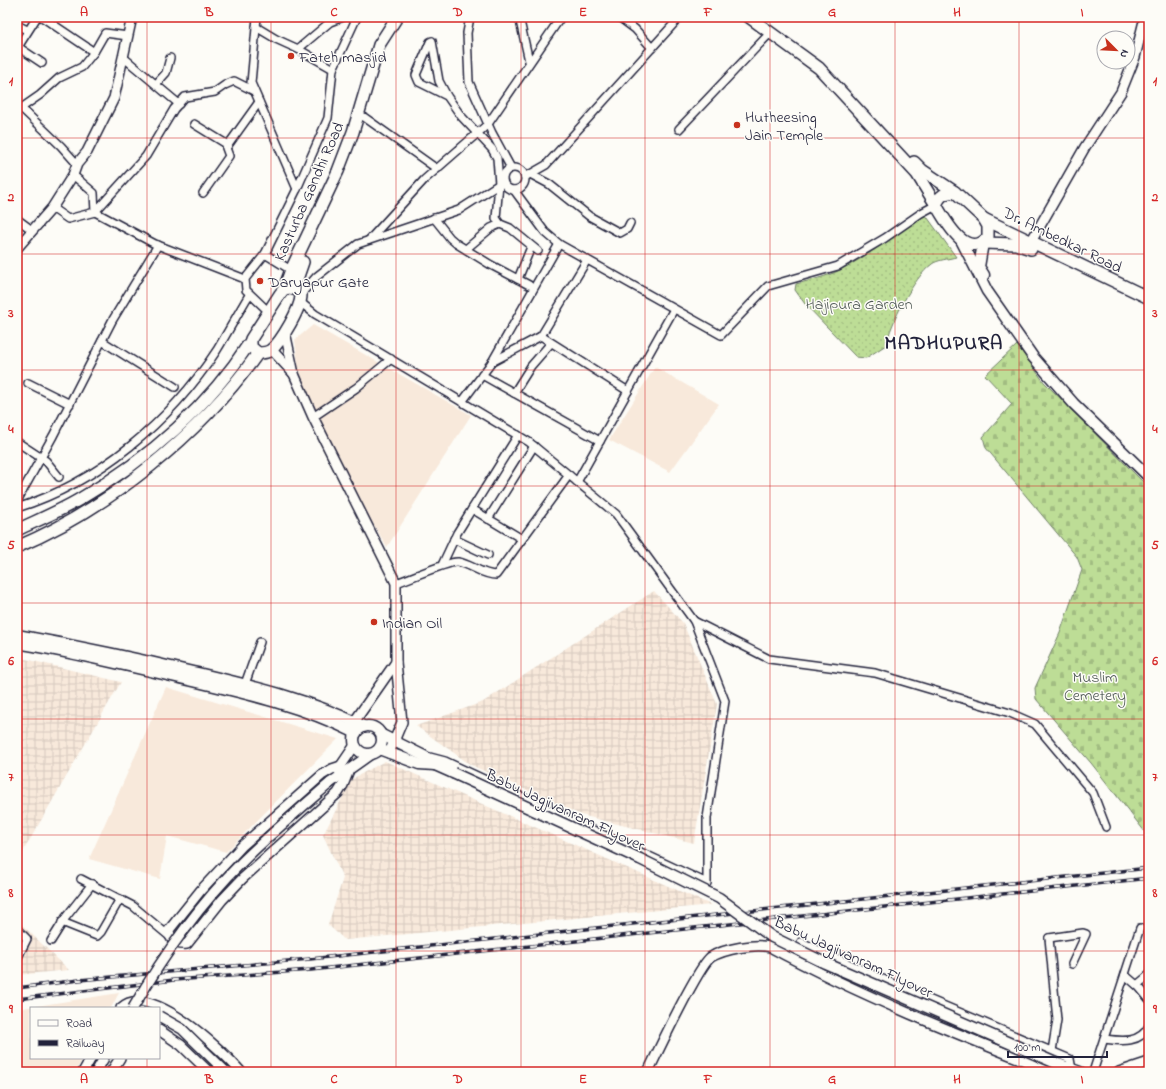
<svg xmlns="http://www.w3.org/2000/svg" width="1166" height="1089" font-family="'Indie Flower',sans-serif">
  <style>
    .built { fill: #f8e9db }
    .industrial { fill: url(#industrial-grid) }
    .grass { fill: url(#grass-dots); stroke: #708068 }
    .cemetery { fill: url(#cemetery-stones); stroke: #708068 }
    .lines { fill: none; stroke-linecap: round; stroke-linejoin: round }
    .minor-casing { stroke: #22223b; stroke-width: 10 }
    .tertiary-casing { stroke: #22223b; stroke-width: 12 }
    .secondary-casing { stroke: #22223b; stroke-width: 13 }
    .primary-casing { stroke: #22223b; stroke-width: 14 }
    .minor { stroke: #fdfcf7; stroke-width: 7 }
    .tertiary { stroke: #fdfcf7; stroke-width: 9 }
    .secondary { stroke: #fdfcf7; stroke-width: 10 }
    .primary { stroke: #fdfcf7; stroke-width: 11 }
    .rail-casing { stroke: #22223b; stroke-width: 3.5 }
    .rail { stroke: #fdfcf7; stroke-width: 2; stroke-dasharray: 6; stroke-linecap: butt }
    .tertiary-bridge-casing { stroke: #22223b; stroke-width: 12; stroke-linecap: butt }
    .secondary-bridge-casing { stroke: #22223b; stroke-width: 13; stroke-linecap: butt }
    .tertiary-bridge { stroke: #fdfcf7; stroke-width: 9 }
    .secondary-bridge { stroke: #fdfcf7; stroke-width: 10 }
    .grid { fill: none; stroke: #d62828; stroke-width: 1; stroke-opacity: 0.55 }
    .poi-dot { fill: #c8321e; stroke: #fdfcf7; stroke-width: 1.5 }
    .labels { text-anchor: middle; stroke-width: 3; stroke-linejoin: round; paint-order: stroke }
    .poi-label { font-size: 16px; fill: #22223b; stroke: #fdfcf7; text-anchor: start }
    .street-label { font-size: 16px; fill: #22223b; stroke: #fdfcf7 }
    .park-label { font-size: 16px; fill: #505a56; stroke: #fdfcf7 }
    .district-label { font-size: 20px; font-weight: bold; letter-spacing: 1px; fill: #22223b; stroke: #fdfcf7 }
    .neatline { fill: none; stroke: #d62828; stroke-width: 1.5 }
    .grid-label { font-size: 13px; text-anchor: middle; font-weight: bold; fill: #d62828 }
  </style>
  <defs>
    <pattern id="industrial-grid" width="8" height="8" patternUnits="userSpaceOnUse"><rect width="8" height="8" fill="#f8e9db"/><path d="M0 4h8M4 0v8" fill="none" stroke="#d4c8bd"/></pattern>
    <pattern id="grass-dots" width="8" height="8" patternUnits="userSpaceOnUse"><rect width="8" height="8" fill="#bddd96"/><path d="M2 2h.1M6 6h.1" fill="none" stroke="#a2bd82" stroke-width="1.8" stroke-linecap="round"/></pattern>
    <pattern id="cemetery-stones" width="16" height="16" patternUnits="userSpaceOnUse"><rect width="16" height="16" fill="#bddd96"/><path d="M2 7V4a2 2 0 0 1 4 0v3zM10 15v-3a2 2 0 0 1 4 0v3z" fill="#a2bd82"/></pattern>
  </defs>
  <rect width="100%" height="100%" fill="#fdfcf7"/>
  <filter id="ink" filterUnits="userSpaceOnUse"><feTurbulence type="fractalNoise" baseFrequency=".025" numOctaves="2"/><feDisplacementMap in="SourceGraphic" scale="8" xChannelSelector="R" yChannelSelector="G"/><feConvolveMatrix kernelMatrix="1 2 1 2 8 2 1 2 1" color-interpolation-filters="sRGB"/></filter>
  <g filter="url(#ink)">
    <g class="built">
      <path d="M313 325 471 415 387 547 358 499 300 381 295 340Z"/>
      <path d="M655 367 719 404 670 472 609 440Z"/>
      <path d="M166 687 338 739 226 852 167 836 160 879 89 859Z"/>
      <path d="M119 993 111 1008H31V1058H83L75 1072H17V1009Z"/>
    </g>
    <g class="industrial">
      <path d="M654 591 683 623 717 704 694 843 581 815 471 765 416 726 483 702Z"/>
      <path d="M17 657 121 682 17 862Z"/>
      <path d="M385 761 711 905 345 940 328 925 343 878 323 835 352 779Z"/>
      <path d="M17 920 69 970 17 975Z"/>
    </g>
    <path class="grass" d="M925 214 956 257C949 259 937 260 932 264 913 278 891 323 886 345L866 358 856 357 805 304 795 290 796 284C811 280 826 277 840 270 870 255 898 233 925 214Z"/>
    <path class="cemetery" d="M1017 345 1044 382 1149 488V837L1091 763 1036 699 1035 688 1060 633 1082 570 1077 557 986 448 983 437 1012 404 985 375Z"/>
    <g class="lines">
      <defs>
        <g id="minor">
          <path d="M37 17 18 47 42 63"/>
          <path d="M42 17 94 52"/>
          <path d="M257 17 251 83 297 189"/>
          <path d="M470 17 467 33 469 82 492 133 511 168"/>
          <path d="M521 17 520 21 529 61"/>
          <path d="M619 17 635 29 652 48"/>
          <path d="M17 25 27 30"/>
          <path d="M256 27 276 39 298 49 330 22 343 17"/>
          <path d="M298 49 333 69"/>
          <path d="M123 57 179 104"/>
          <path d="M156 84 166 73 170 58"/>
          <path d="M447 96 419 82 416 75 430 42 432 41 439 81 447 96 461 116 492 149 497 158 499 184 496 218 500 224"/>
          <path d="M17 104 61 146 77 164"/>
          <path d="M17 111 40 95 59 78 82 67 94 52 105 33 128 36"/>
          <path d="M364 117 437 169"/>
          <path d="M194 124 228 145"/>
          <path d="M679 129 771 32"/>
          <circle cx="514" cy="179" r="11"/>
          <path d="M73 175 94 193 95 212"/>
          <path d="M532 175 549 184 589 216 620 233 627 229 630 223"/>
          <path d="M525 177 546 165 680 17"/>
          <path d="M514 190 545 232 559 244 721 335 768 286 838 266 885 238 921 213 936 205"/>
          <path d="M203 193 229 156 226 148 259 102"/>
          <path d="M52 208 68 219 95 212 146 156 174 109 185 97 215 92 225 85 234 81 254 91"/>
          <path d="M95 212 155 244 245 279"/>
          <path d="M434 218 450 238 457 244 491 265 529 285"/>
          <path d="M17 219 32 230"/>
          <path d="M369 240 424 180 488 124 561 17"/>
          <path d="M466 249 491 228 500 224 510 228 538 251"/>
          <path d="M265 254 297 189 328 118 333 69 357 17"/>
          <path d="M518 279 531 247"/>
          <path d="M301 294 316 277 358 244 459 210 501 183"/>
          <path d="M300 302 315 314 529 442 616 514 694 621 725 701 707 818V883L445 761 426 756"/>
          <path d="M268 311 246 290 245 279 265 254 294 272"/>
          <path d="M541 336 628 391"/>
          <path d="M102 341 175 387"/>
          <path d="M492 362 541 336 587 260"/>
          <path d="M482 375 600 441"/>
          <path d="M28 383 70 404"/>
          <path d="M514 393 531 366 551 343"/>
          <path d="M462 402 492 362 559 244"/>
          <path d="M313 417 356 388 391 359"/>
          <path d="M17 442 46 461 59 477"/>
          <path d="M577 482 674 309"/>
          <path d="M17 501 53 436 112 321 158 245"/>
          <path d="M17 508C99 482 170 422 217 350 228 332 238 313 249 295"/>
          <path d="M472 509 522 539"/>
          <path d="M488 519 534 446"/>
          <path d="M454 539 488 555"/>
          <path d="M442 565 457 533 518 435"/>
          <path d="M396 583C409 579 448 561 458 562 471 564 482 575 496 575L569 475"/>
          <path d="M694 621 769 659 875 673 1010 713 1035 724 1093 793 1106 827"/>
          <path d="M245 684 260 642"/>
          <path d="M81 879 133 906 169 936"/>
          <path d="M62 922 97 936 101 932 120 899"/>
          <path d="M17 929 27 939 18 957"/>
          <path d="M1049 938 1057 1020 1052 1051"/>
          <path d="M1049 938 1083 933 1086 934 1072 964"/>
          <path d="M51 941 66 917 92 884"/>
          <path d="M801 942 907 990 1070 1059 1072 1070"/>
          <path d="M1125 975 1139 987 1149 999"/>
          <path d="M1137 985 1149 975"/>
          <path d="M1104 1039C1121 1041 1140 1044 1149 1026"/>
          <path d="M1093 1072 1140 928"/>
        </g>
        <g id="tertiary">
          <path d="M1028 247 1085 147 1121 92 1135 57 1145 17"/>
          <path d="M17 248 52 208 73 175 77 164 87 152 114 98 132 17"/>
          <path d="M285 332 294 374 313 417 396 583V662L402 722 389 753"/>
          <path d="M271 349 294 374"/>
          <path d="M350 728 396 662"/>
          <path d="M341 766 332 769 322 775 242 846 201 890 169 930C170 941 176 945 187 944L222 900 242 879 338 793 343 785 349 770"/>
          <path d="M338 770 355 745"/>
          <path d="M330 783 371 754"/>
          <path d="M121 1008C149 980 223 1051 241 1072"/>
          <path d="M159 1030 181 1045 209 1072"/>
          <path d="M83 1072 91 1058"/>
          <path d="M96 1072 104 1058"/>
          <path d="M111 1072 120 1058"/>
          <path d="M648 1072C657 1053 699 965 711 957 724 949 756 943 770 947 861 996 957 1034 1053 1072"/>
          <path d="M1119 1072 1149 1062"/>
        </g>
        <g id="secondary">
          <path d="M961 240 987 291 1033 357 1074 404 1149 477"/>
          <path d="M983 243 979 267 984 275"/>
          <path d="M17 635C76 646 134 658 193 672 252 686 309 699 363 726"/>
          <path d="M17 643C72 652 126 665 180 678 240 692 300 705 356 733"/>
          <circle cx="368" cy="740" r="14"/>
          <path d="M382 735 424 756 435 765 453 773"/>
          <path d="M379 749 419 764 435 765"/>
          <path d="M1058 1064 1080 1072"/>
        </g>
        <g id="primary">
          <path d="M749 17 819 68 917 174 936 205"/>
          <path d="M914 162 922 170 955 192"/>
          <path d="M955 192 984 219 988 226V237C967 261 946 222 936 205 940 195 944 193 955 192Z"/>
          <path d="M984 219 1149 298"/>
          <path d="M983 243 1016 244 1031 249"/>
          <path d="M290 288 297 290 301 294C302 307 281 342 271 350 267 353 263 353 258 353L251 347V339L280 294 284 289Z"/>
          <path d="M294 288 303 262"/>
          <path d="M284 289 291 270 338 171 353 132 379 45 397 17"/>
          <path d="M17 530C38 520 60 511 80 499 147 460 208 407 250 342"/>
          <path d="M17 547C109 508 200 435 258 353"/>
        </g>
      </defs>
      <use href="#minor" class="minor-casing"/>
      <use href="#tertiary" class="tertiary-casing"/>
      <use href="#secondary" class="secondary-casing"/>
      <use href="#primary" class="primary-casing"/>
      <use href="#minor" class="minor"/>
      <use href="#tertiary" class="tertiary"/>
      <use href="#secondary" class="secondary"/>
      <use href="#primary" class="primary"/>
      <defs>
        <g id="rail">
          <path d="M17 988 79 980 310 959 1149 868"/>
          <path d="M17 999 174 980 311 970 1149 878"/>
        </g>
      </defs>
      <use href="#rail" class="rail-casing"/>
      <use href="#rail" class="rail"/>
      <defs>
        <g id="tertiary-bridge">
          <path d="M133 1008C163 956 199 905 242 862 269 835 300 809 330 783"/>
          <path d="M159 1016 182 1029 226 1072"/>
        </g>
        <path id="secondary-bridge" d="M453 773 640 859 719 898 772 937 825 963 1058 1064"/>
      </defs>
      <use href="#tertiary-bridge" class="tertiary-bridge-casing"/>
      <use href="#secondary-bridge" class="secondary-bridge-casing"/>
      <use href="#tertiary-bridge" class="tertiary-bridge"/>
      <use href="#secondary-bridge" class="secondary-bridge"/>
    </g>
  </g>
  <path class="grid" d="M147 17V1008M271 17V1072M396 17V1072M521 17V1072M645 17V1072M770 17V1072M895 17V1072M1019 17V1072M17 138H1149M17 254H1149M17 370H1149M17 486H1149M17 603H1149M17 719H1149M17 835H1149M17 951H1149M147 1058V1072"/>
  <g class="poi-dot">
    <circle cx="291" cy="56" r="4"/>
    <circle cx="737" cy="125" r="4"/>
    <circle cx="260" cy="281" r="4"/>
    <circle cx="374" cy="622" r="4"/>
  </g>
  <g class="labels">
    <g class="poi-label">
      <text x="299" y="62">Fateh masjid</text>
      <text x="745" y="122">Hutheesing<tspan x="745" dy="18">Jain Temple</tspan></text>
      <text x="268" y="287">Daryapur Gate</text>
      <text x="382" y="628">Indian Oil</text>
    </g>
    <g class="street-label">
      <text transform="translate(308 191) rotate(-66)" y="6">Kasturba Gandhi Road</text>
      <text transform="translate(1063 239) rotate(26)" y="6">Dr. Ambedkar Road</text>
      <text transform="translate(566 809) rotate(25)" y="6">Babu Jagjivanram Flyover</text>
      <text transform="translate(854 956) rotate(25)" y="6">Babu Jagjivanram Flyover</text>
    </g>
    <g class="park-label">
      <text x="859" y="309">Hajipura Garden</text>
      <text x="1095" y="682">Muslim<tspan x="1095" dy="18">Cemetery</tspan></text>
    </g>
    <g class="district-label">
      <text x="944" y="349">MADHUPURA</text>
    </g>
  </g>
  <rect width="1166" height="1089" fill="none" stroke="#fdfcf7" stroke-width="44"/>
  <rect x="30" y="1007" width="130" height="52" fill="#fdfcf7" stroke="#a5a5ac"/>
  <rect x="38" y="1020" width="20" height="6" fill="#fdfcf7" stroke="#a5a5ac"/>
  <text x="66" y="1027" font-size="12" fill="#22223b">Road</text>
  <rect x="38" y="1040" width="20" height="6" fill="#22223b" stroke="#a5a5ac"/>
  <text x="66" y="1047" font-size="12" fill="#22223b">Railway</text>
  <g transform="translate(1116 50) rotate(114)"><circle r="19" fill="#fdfcf7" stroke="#a5a5ac"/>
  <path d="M0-3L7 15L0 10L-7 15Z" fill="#c8321e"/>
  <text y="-6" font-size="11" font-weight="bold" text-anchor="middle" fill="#22223b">N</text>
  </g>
  <path d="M1008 1051v6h99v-6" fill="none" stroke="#22223b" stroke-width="2"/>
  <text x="1014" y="1051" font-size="12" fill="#22223b" stroke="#fdfcf7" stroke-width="3" paint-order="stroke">100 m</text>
  <rect x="22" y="22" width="1122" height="1045" class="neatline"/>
  <g class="grid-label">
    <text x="84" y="16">A</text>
    <text x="209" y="16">B</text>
    <text x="334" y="16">C</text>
    <text x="458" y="16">D</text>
    <text x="583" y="16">E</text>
    <text x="708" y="16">F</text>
    <text x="832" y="16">G</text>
    <text x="957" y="16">H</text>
    <text x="1082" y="16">I</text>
    <text x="11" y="85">1</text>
    <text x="1155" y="85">1</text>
    <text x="11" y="201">2</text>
    <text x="1155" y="201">2</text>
    <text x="11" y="317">3</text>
    <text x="1155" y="317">3</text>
    <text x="11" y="433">4</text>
    <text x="1155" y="433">4</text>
    <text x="11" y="549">5</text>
    <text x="1155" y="549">5</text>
    <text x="11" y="665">6</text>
    <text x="1155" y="665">6</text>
    <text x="11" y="781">7</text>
    <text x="1155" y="781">7</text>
    <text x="11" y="897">8</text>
    <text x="1155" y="897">8</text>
    <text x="11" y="1013">9</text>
    <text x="1155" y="1013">9</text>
    <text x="84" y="1083">A</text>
    <text x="209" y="1083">B</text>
    <text x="334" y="1083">C</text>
    <text x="458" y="1083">D</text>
    <text x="583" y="1083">E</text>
    <text x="708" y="1083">F</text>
    <text x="832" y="1083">G</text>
    <text x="957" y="1083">H</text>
    <text x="1082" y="1083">I</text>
  </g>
</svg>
